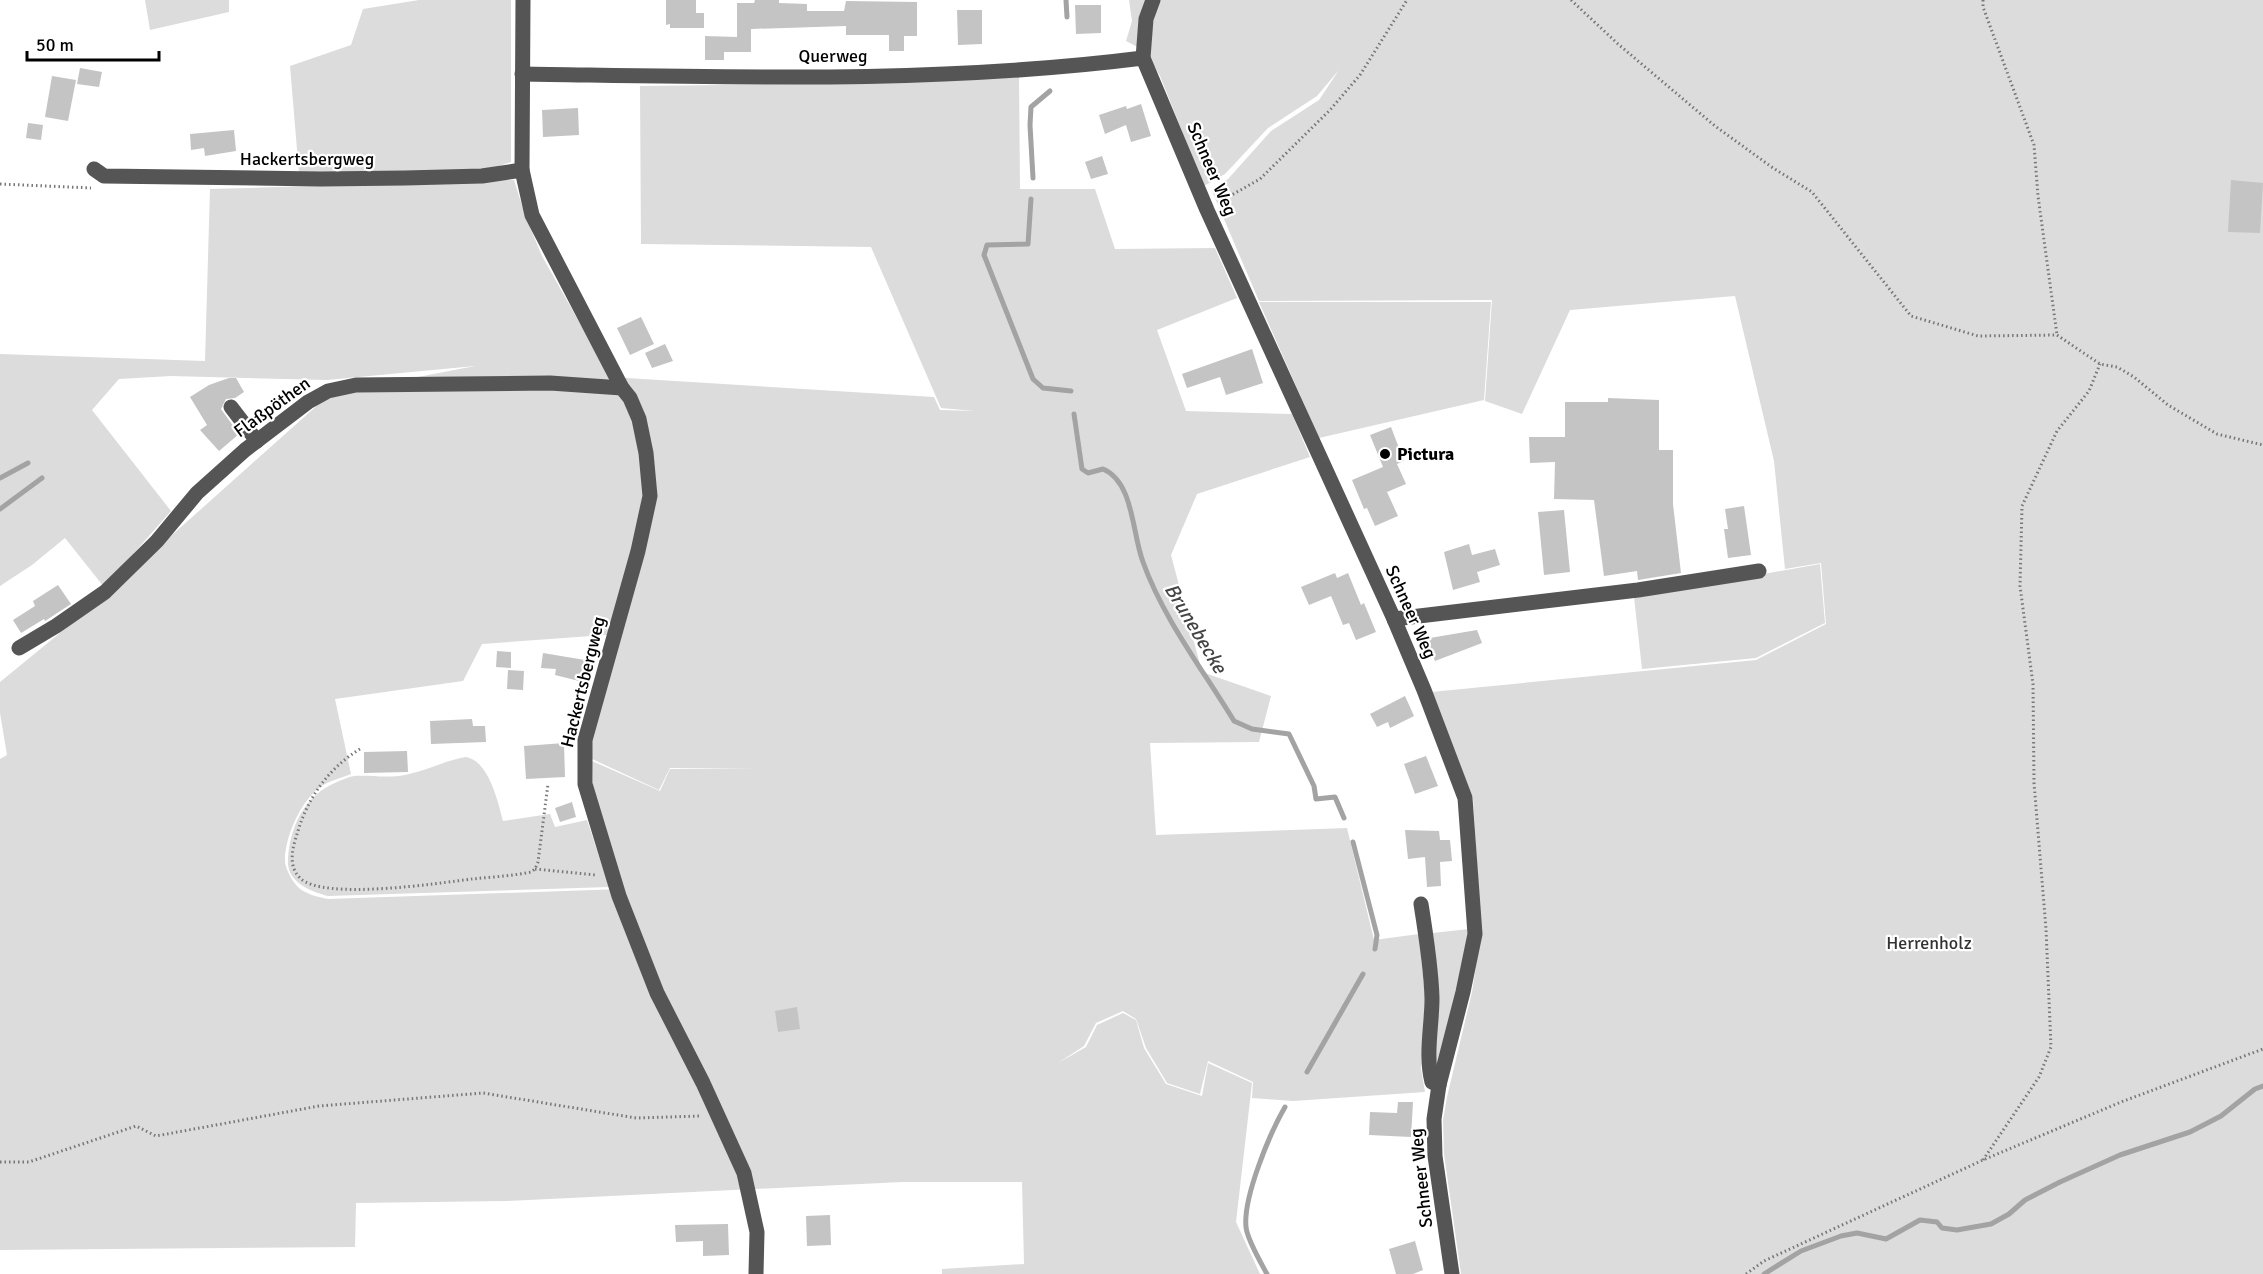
<svg xmlns="http://www.w3.org/2000/svg" width="2263" height="1274" font-family="Signika,sans-serif">
  <style>
    .green { fill: #dcdcdc; fill-rule: evenodd }
    .lines { fill: none; stroke-linecap: round; stroke-linejoin: round }
    .stream { stroke: #a3a3a3; stroke-width: 5 }
    .building { fill: #c4c4c4 }
    .path { stroke: #777; stroke-width: 3; stroke-dasharray: 1.5 3; stroke-linecap: butt }
    .minor { stroke: #555; stroke-width: 15 }
    .poi-dot { fill: #000; stroke: #fff; stroke-width: 2 }
    .labels { text-anchor: middle; stroke-width: 4.5; stroke-linejoin: round; paint-order: stroke }
    .street-label { font-size: 18px; fill: #000; stroke: #fff }
    .poi-label { font-size: 18px; font-weight: bold; fill: #000; stroke: #fff; text-anchor: start }
    .park-label { font-size: 18px; fill: #333; stroke: #fff }
    .water-label { font-size: 20px; font-style: italic; fill: #444; stroke: #fff }
  </style>
  <rect width="100%" height="100%" fill="#fff"/>
  <g class="green">
    <path d="M145 0H229V12L150 30Z"/>
    <path d="M419 0H511V162L479 173H299L290 66 351 45 363 9Z"/>
    <path d="M1129 0H1158L1153 23 1159 0H2263V1274H1461L1444 1154 1443 1120 1447 1097 1472 992 1481 934 1473 798 1431 692 1756 660 1826 624 1821 563 1785 569 1774 461 1735 296 1570 310 1522 414 1485 401 1492 300 1259 301 1212 191 1228 179 1271 131 1319 100 1339 70 1317 96 1268 128 1225 174 1204 186 1160 76 1145 51 1126 41 1132 21Z"/>
    <path d="M1019 77 1020 189H1095L1115 249 1215 248 1237 298 1157 330 1186 411 1292 414 1310 457 1197 494 1171 555 1202 672 1271 696 1259 742 1150 743 1156 835 1347 828 1374 940 1419 934 1425 997 1421 1069 1425 1092 1293 1101 1252 1098 1253 1082 1208 1061 1200 1094 1167 1083 1146 1048 1136 1019 1123 1011 1096 1023 1084 1046 1058 1063 1086 1047 1097 1025 1123 1013 1136 1020 1144 1048 1166 1084 1202 1096 1208 1063 1252 1083 1236 1222 1260 1274H942V1269L1024 1264 1022 1182H902L506 1201 356 1203 355 1247 0 1250V759L7 755 0 713V682L88 610 330 394 475 366 327 380 171 376 119 379 92 410 171 511 104 587 65 538 32 565 0 586V354L205 361 210 189 514 180 526 218 542 256 610 377 934 397 940 410 975 411 941 408 871 247 641 244 640 86 801 84ZM619 634 592 739V759L659 790 670 768 757 769H670L660 791 592 761 593 786 622 889 328 899C318 897 305 894 298 887 292 881 286 870 285 862 284 838 301 801 320 787 329 781 341 778 351 774L335 699 463 681 482 644Z"/>
    <path d="M1259 302H1491L1484 400 1319 438Z"/>
    <path d="M1820 564 1825 623 1756 658 1642 669 1634 597Z"/>
    <path d="M466 757C489 761 498 802 503 821L550 814 555 827 587 820 609 887 328 896C310 891 286 882 288 859 290 826 305 795 337 782 342 780 348 777 354 776 372 775 392 779 409 774 429 770 446 760 466 757Z"/>
    <path d="M1469 929V940L1437 1074 1435 1065 1438 995 1433 933Z"/>
  </g>
  <g class="lines">
    <g class="stream">
      <path d="M1066 0 1067 17"/>
      <path d="M1033 178 1030 125 1031 107 1050 91"/>
      <path d="M1031 199 1028 244 987 245 984 255 1033 379 1043 388 1071 391"/>
      <path d="M1074 414 1082 469 1088 473 1103 469C1134 482 1132 534 1143 562 1163 618 1203 670 1234 721L1252 729 1289 734 1314 786 1316 799 1335 797 1344 818"/>
      <path d="M0 478 28 463"/>
      <path d="M0 509 42 478"/>
      <path d="M1353 842 1377 935 1375 949"/>
      <path d="M1307 1072 1363 974"/>
      <path d="M1267 1274C1261 1263 1247 1239 1246 1227 1243 1197 1270 1133 1285 1107"/>
      <path d="M1764 1274 1801 1251 1841 1236 1857 1233 1886 1239 1920 1220 1937 1222 1942 1228 1957 1230 1991 1224 2009 1214 2025 1200 2060 1182 2120 1155 2190 1132 2221 1116 2255 1089 2263 1086"/>
    </g>
  </g>
  <g class="building">
    <path d="M666 0H696V13H704V28H670V24L666 25Z"/>
    <path d="M755 0H779V3L807 4V11H844L846 1 917 2V36H904V51H889V35H846V26L751 29V52H724V60H705V36L737 37V3H754Z"/>
    <path d="M1075 5H1101V33L1076 34Z"/>
    <path d="M957 10H982V44L958 45Z"/>
    <path d="M80 68 102 72 99 87 77 84Z"/>
    <path d="M52 76 76 80 68 121 45 117Z"/>
    <path d="M1141 104 1151 136 1131 142 1126 125 1105 134 1099 115 1126 106 1127 109Z"/>
    <path d="M578 108 579 135 543 137 542 110Z"/>
    <path d="M28 123 43 125 41 140 26 138Z"/>
    <path d="M234 130 236 151 205 156 204 148 191 150 190 134Z"/>
    <path d="M1102 156 1108 174 1091 179 1085 162Z"/>
    <path d="M2231 180 2263 183 2260 233 2228 232Z"/>
    <path d="M641 317 654 344 630 355 617 328Z"/>
    <path d="M665 344 673 361 652 368 645 353Z"/>
    <path d="M1252 349 1263 383 1226 395 1220 377 1187 388 1182 374Z"/>
    <path d="M229 378H236L244 392 235 398 226 399 221 409 239 434 219 451 200 430 207 425 190 397 209 385Z"/>
    <path d="M1608 398 1659 400V450H1673V504L1681 573 1638 580 1637 571 1604 576 1594 500 1554 499 1555 462 1530 463 1529 437H1565V402H1608Z"/>
    <path d="M1391 427 1404 461 1397 464 1406 484 1387 492 1398 516 1375 526 1367 508 1364 509 1352 480 1383 467 1370 435Z"/>
    <path d="M1744 506 1751 555 1728 558 1724 529H1728L1725 509Z"/>
    <path d="M1564 510 1570 572 1544 575 1538 512Z"/>
    <path d="M1469 544 1472 555 1495 549 1500 565 1477 572 1480 582 1453 590 1444 552Z"/>
    <path d="M1335 573 1337 578 1348 573 1361 605 1364 603 1376 632 1356 640 1349 623 1343 625 1331 596 1309 605 1301 587Z"/>
    <path d="M58 585 71 604 45 621 44 619 21 633 13 620 35 606 33 601Z"/>
    <path d="M1477 630 1482 643 1435 661 1428 644 1430 638Z"/>
    <path d="M497 651 511 652V668L496 667Z"/>
    <path d="M543 653 585 660 579 681 555 675 556 669 541 668Z"/>
    <path d="M508 670 524 671 523 690 507 689Z"/>
    <path d="M1405 696 1414 716 1390 728 1388 722 1377 727 1370 714Z"/>
    <path d="M472 719 473 726H485L486 742 431 744 430 721Z"/>
    <path d="M564 743 565 777 526 779 524 746Z"/>
    <path d="M407 751 408 772 364 773V752Z"/>
    <path d="M1426 756 1438 786 1415 794 1404 764Z"/>
    <path d="M572 802 576 817 560 822 555 808Z"/>
    <path d="M1405 830 1439 831 1440 840H1450L1452 861 1440 862 1441 886 1427 887 1425 857 1408 859Z"/>
    <path d="M797 1007 800 1029 778 1032 775 1011Z"/>
    <path d="M1398 1102H1413L1411 1137 1369 1135 1370 1112 1397 1113Z"/>
    <path d="M830 1215 831 1245 807 1246 806 1216Z"/>
    <path d="M728 1224 729 1255 703 1256V1241L676 1242 675 1225Z"/>
    <path d="M1415 1241 1423 1270 1413 1274H1396L1389 1249Z"/>
  </g>
  <g class="lines">
    <g class="path">
      <path d="M1571 0 1618 44 1715 126 1773 168 1812 192 1911 316 1978 336 2057 335 2100 364 2117 367 2134 377 2168 405 2217 434 2263 445"/>
      <path d="M1983 0V7L2034 145 2038 196 2057 335"/>
      <path d="M0 184 91 188"/>
      <path d="M1221 201 1260 179 1330 110 1360 75 1407 0"/>
      <path d="M360 749C330 767 308 797 298 831 293 846 287 865 300 878 323 901 439 883 472 879 491 877 512 876 531 872L535 869 538 862 548 784"/>
      <path d="M535 869 596 875"/>
      <path d="M1983 1160 2039 1077 2051 1047 2046 929 2034 783 2033 684 2020 586 2022 506 2057 431 2089 391 2100 364"/>
      <path d="M0 1162H29L136 1126 156 1136 319 1106 483 1093 636 1118 701 1116"/>
      <path d="M1746 1274 1764 1261 1983 1160 2121 1102 2263 1049"/>
    </g>
    <g class="minor">
      <path d="M523 0 522 170 532 215 622 388 630 398 639 419 646 453 650 496 638 551 585 740V784L619 896 657 993 703 1083 744 1173 757 1232 756 1274"/>
      <path d="M1153 0 1146 19 1143 58 1207 210 1394 619 1424 690 1465 798 1475 934 1463 992 1439 1085 1434 1119 1435 1156 1452 1274"/>
      <path d="M522 74C729 77 938 84 1143 58"/>
      <path d="M94 169 104 176 321 179 405 178 482 176 522 170"/>
      <path d="M231 407 257 441"/>
      <path d="M1394 619 1638 590 1759 571"/>
      <path d="M19 648 56 626 105 592 157 541 197 493 245 450 308 402 328 391 356 385 550 383 622 388"/>
      <path d="M1421 904C1426 935 1431 966 1432 998 1432 1026 1425 1055 1432 1082L1439 1085"/>
    </g>
  </g>
  <circle class="poi-dot" cx="1385" cy="454" r="6"/>
  <g class="labels">
    <g class="street-label">
      <text x="833" y="62">Querweg</text>
      <text x="307" y="165">Hackertsbergweg</text>
      <text transform="translate(1212 169) rotate(67)" y="6">Schneer Weg</text>
      <text transform="translate(272 407) rotate(-36)" y="6">Flaßpöthen</text>
      <text transform="translate(1411 612) rotate(66)" y="6">Schneer Weg</text>
      <text transform="translate(583 682) rotate(-76)" y="6">Hackertsbergweg</text>
      <text transform="translate(1421 1178) rotate(-96)" y="6">Schneer Weg</text>
    </g>
    <g class="poi-label">
      <text x="1397" y="460">Pictura</text>
    </g>
    <g class="park-label">
      <text x="1929" y="949">Herrenholz</text>
    </g>
    <g class="water-label">
      <text transform="translate(1196 628) rotate(59)" y="7">Brunebecke</text>
    </g>
  </g>
  <path d="M27 51v9h132v-9" fill="none" stroke="#000000" stroke-width="3"/>
  <text x="36" y="51" font-size="18" fill="#000000" stroke="#ffffff" stroke-width="4.5" paint-order="stroke">50 m</text>
</svg>
